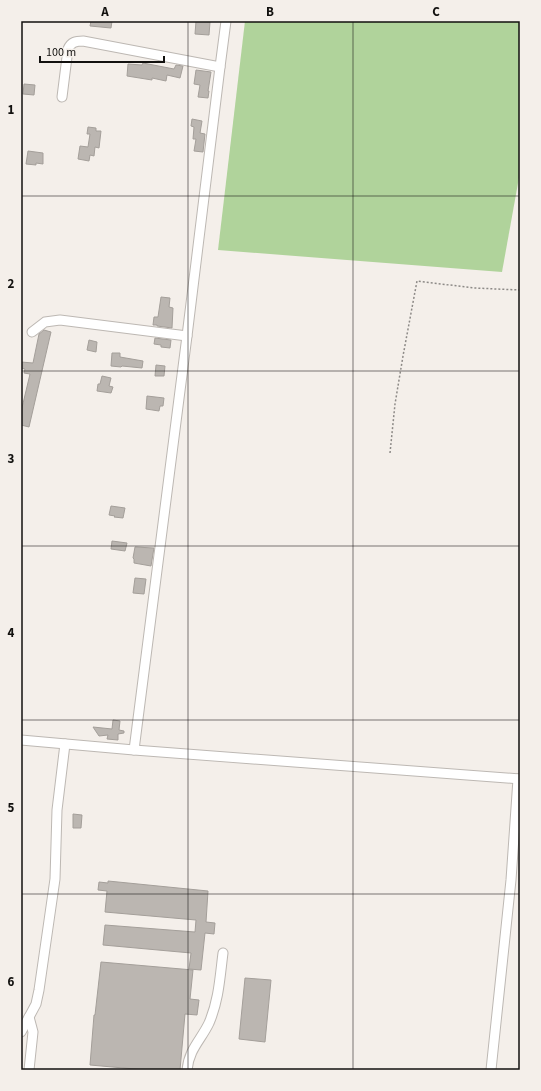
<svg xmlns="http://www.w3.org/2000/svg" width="541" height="1091" font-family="'Source Sans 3',sans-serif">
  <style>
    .green { fill: #b0d39b }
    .building { fill: #bbb6b1; stroke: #a49f9a }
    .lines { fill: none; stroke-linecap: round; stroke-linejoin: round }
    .minor-casing { stroke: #bdb8b3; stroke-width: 11 }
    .path { stroke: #8d8a87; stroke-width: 1.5; stroke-dasharray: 2 2; stroke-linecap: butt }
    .minor { stroke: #fff; stroke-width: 9 }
    .grid { fill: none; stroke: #12110f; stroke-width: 1; stroke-opacity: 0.55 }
    .neatline { fill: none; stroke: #12110f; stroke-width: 1.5 }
    .grid-label { font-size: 13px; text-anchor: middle; font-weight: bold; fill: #12110f }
  </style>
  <rect width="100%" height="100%" fill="#f4efea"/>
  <path class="green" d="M245 21H520V172L502 272 218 250Z"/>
  <g class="building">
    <path d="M91 21H112L111 28 90 26Z"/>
    <path d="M196 21 210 22 209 35 195 34Z"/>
    <path d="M143 63 174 69 176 65 183 66 180 78 167 75 166 81 152 78V80L127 76 128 64 142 65Z"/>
    <path d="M196 70 211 72 208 91H209L208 98 198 97 200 85 194 84Z"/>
    <path d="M24 84 35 85 34 95 23 94Z"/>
    <path d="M192 119 202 121 200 133 205 134 203 152 194 151 196 139H193L194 127 191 126Z"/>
    <path d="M88 127 96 128V131H101L99 148 95 147 94 156 90 155 89 161 78 159 80 146 88 147 90 134H87Z"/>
    <path d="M28 151 43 153V164L36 163V165L26 164Z"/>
    <path d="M161 297 170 298 169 307 173 308 172 328 157 326V325H153L154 317H158Z"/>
    <path d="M44 330 51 332 29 427 21 425V412L30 374 24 373 25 369 21 368V362L33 363 39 334Z"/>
    <path d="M155 338 171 340 170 348 161 347V345L154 344Z"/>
    <path d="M89 340 97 342 96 352 87 350Z"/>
    <path d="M112 353H120V357L143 361 142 368 122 366 121 367 111 366Z"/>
    <path d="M156 365 165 366 164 376H155Z"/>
    <path d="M102 376 111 378 109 386 113 387 111 393 97 391 98 384H100Z"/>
    <path d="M147 396 164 398 163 406H160L159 411 146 409Z"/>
    <path d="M111 506 125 508 123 518 114 517 115 516 109 515Z"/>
    <path d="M112 541 127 543 125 551 111 549Z"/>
    <path d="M135 547 154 548 151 566 134 563V559L133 558Z"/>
    <path d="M135 578 146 579 144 594 133 593Z"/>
    <path d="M113 720 120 721 119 730 124 731V733L118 734V740L107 739 108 735 99 736 93 727 112 729Z"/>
    <path d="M73 814 82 815 81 828H73Z"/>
    <path d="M108 881 208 891 206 922 215 923 214 934 205 933 201 970 189 969 191 953 103 945 105 925 195 932 196 920 105 912 107 891 98 890 99 882 108 883Z"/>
    <path d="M101 962 193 970 190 999 199 1000 197 1015 185 1014 180 1070H146L90 1065 94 1015H95Z"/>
    <path d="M245 978 271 980 265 1042 239 1039Z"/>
  </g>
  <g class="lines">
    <defs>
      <g id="minor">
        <path d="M62 97 68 49C71 42 76 41 83 41L220 67"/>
        <path d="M32 332 45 322 60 320 187 336"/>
        <path d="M21 740 134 750 520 779"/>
        <path d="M134 750 187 336 220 67 226 21"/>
        <path d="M21 1032 36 1004 39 990 55 879 57 810 65 744"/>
        <path d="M29 1070 33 1032 29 1017"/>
        <path d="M187 1070C189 1049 201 1040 209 1023 219 1000 220 976 223 953"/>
        <path d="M491 1070 511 880 518 779"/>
      </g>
    </defs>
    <use href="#minor" class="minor-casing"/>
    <path class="path" d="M390 453 395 404 403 356 417 281 474 288 520 290"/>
    <use href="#minor" class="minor"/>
  </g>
  <path class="grid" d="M188 21V1070M353 21V1070M21 196H520M21 371H520M21 546H520M21 720H520M21 894H520"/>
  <rect width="541" height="1091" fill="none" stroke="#f4efea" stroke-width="44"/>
  <path d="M40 56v6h124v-6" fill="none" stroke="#12110f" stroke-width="2"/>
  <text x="46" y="56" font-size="12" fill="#12110f" stroke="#f4efea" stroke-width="3" paint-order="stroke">100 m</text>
  <rect x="22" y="22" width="497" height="1047" class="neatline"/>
  <g class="grid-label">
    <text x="105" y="16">A</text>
    <text x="270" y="16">B</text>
    <text x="436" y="16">C</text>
    <text x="11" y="114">1</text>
    <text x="11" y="288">2</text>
    <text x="11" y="463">3</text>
    <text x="11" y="637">4</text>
    <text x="11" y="812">5</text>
    <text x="11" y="986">6</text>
  </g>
</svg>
